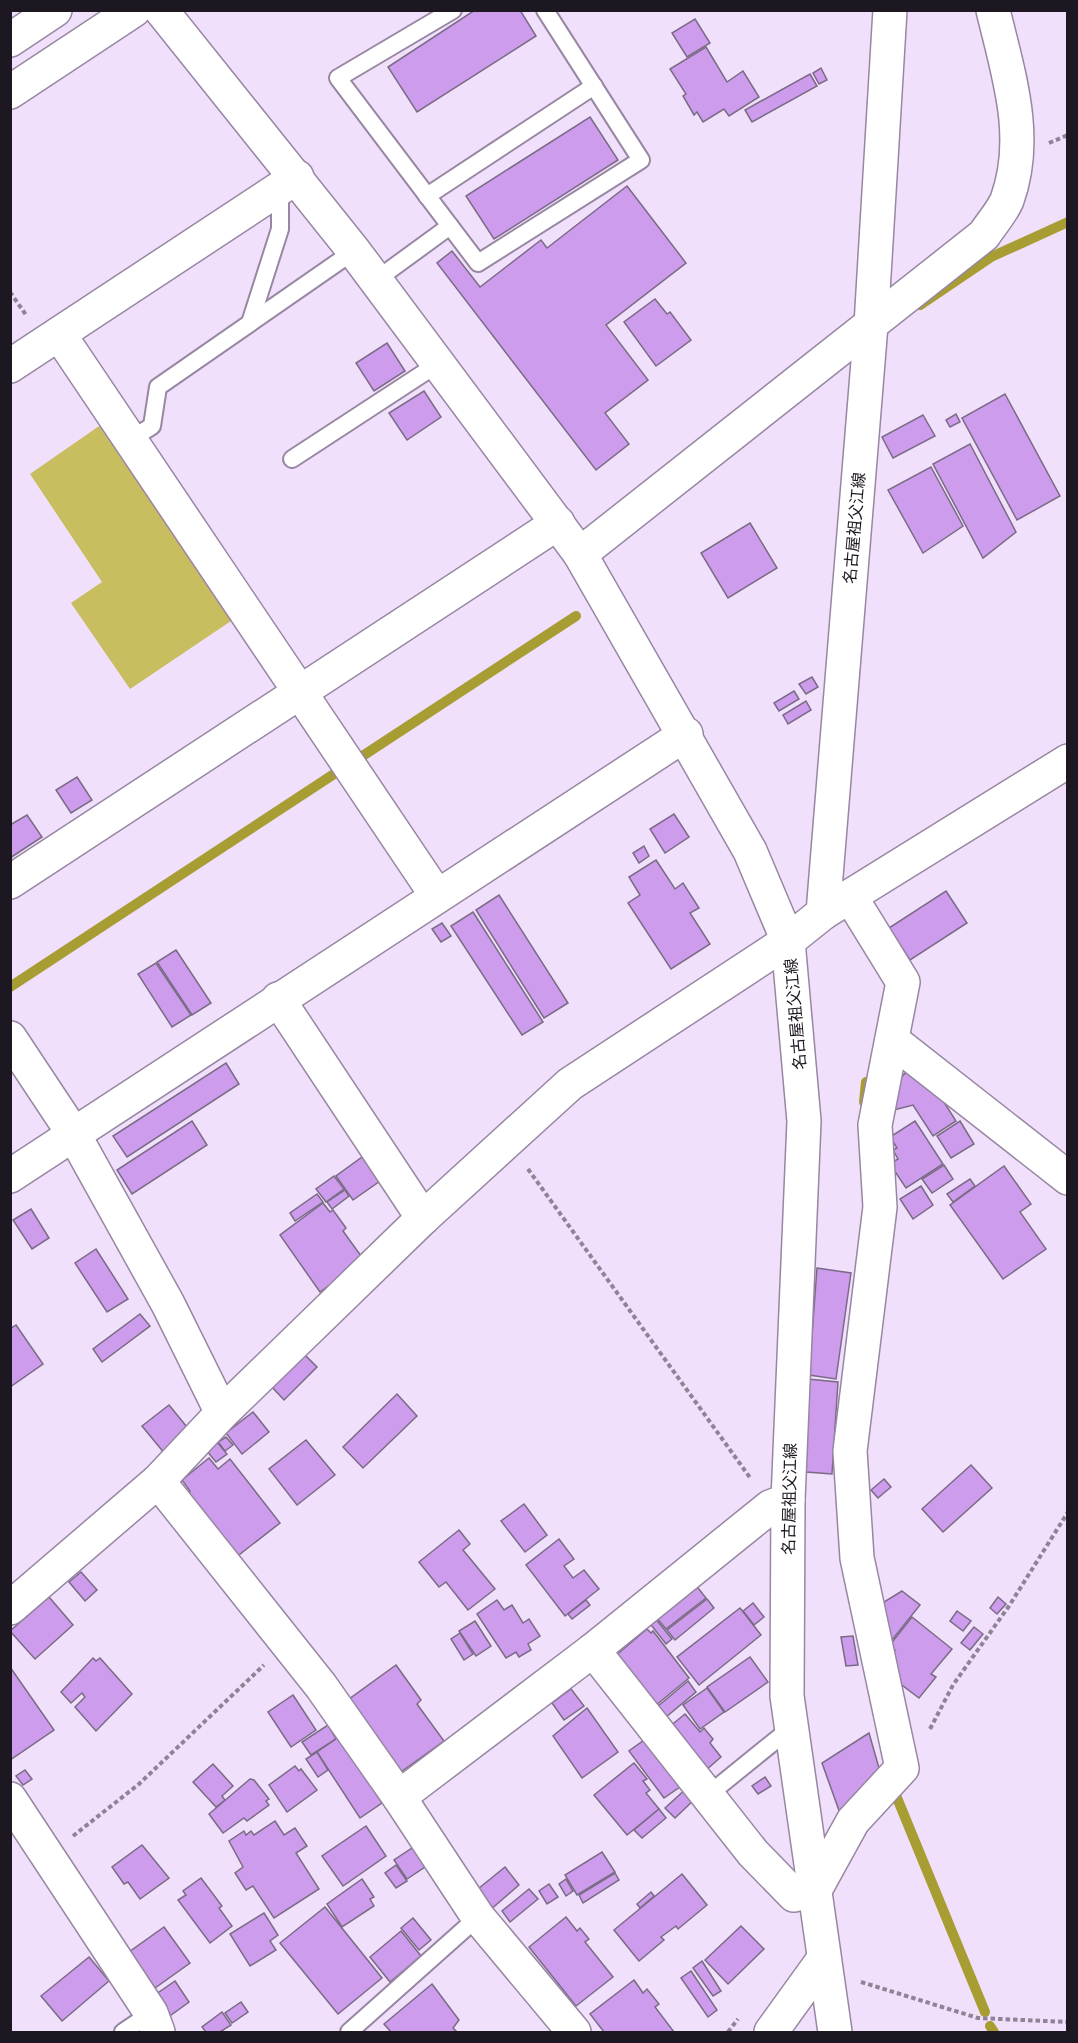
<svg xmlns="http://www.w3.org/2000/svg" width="1078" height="2043" font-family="Roboto,'Noto Sans JP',sans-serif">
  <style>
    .green { fill: #c8bd5f }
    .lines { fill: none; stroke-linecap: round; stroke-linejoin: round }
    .stream { stroke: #a89d33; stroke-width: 10 }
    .building { fill: #cd9ced; stroke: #7a6b85; stroke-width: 1.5 }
    .lane-casing { stroke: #9787a2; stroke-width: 20 }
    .street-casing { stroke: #9787a2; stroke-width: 36 }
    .secondary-casing { stroke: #9787a2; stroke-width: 36 }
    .primary-casing { stroke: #9787a2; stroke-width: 36 }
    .path { stroke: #8f8396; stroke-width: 4; stroke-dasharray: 4.5 3; stroke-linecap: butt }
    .lane { stroke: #fff; stroke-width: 16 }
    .street { stroke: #fff; stroke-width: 33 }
    .secondary { stroke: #fff; stroke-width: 33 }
    .primary { stroke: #fff; stroke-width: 33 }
    .labels { text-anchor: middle; stroke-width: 4.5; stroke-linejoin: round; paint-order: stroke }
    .street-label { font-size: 16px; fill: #1d1721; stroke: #fff }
  </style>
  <rect width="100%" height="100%" fill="#f1e0fc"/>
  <path class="green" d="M102 424 234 619 130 689 71 603 102 582 30 474Z"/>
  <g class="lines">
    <g class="stream">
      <path d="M920 305 991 257 1068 222"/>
      <path d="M364 755 576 616"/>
      <path d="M10 987 334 774"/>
      <path d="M864 1102 866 1082"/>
      <path d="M895 1793 985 2012"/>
      <path d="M990 2026 994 2032"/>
    </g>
  </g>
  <g class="building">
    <path d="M475 10H520L536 36 417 112 388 67Z"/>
    <path d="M695 19 710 43 687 57 672 33Z"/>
    <path d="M706 47 727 82 743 71 759 97 729 116 724 109 703 122 697 112 694 115 683 96 686 94 670 69Z"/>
    <path d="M821 68 827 80 819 84 813 73Z"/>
    <path d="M810 74 817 86 752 122 745 110Z"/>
    <path d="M590 117 618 160 494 239 466 196Z"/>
    <path d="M627 186 686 263 606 325 648 380 605 413 629 444 596 470 437 263 452 251 480 287 541 240 547 248Z"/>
    <path d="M655 299 667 314 670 312 691 340 656 366 624 322Z"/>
    <path d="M387 343 405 371 374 391 356 363Z"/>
    <path d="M424 391 441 417 407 440 389 413Z"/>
    <path d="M1005 394 1060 496 1017 520 962 418Z"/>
    <path d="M956 414 960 422 950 427 946 420Z"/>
    <path d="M923 415 935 436 893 458 882 437Z"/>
    <path d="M970 444 1016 532 983 558 933 464Z"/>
    <path d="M931 467 963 526 923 553 888 490Z"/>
    <path d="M750 523 777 568 728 598 701 553Z"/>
    <path d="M812 677 818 687 806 694 799 684Z"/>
    <path d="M794 691 799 699 779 711 774 703Z"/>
    <path d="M806 701 811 710 788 724 783 715Z"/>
    <path d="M77 777 92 800 71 813 56 790Z"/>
    <path d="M674 814 689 837 665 853 650 829Z"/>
    <path d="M27 815 42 837 10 858V825Z"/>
    <path d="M644 846 649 856 639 863 633 853Z"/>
    <path d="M656 860 675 889 683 883 699 908 690 913 710 944 671 969 628 903 640 895 629 877Z"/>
    <path d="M946 891 967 923 910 960 889 928Z"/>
    <path d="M499 895 568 1003 544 1018 476 910Z"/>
    <path d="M473 912 543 1022 522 1035 451 926Z"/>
    <path d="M442 923 451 936 441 942 432 929Z"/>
    <path d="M176 950 211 1003 192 1015 157 962Z"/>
    <path d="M156 963 191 1015 172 1027 138 974Z"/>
    <path d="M226 1063 239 1084 127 1157 113 1136Z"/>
    <path d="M912 1065 942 1099 956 1121 933 1136 913 1105 890 1111 895 1085Z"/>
    <path d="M192 1121 207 1145 132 1194 117 1170Z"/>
    <path d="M915 1121 943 1164 906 1188 890 1164 898 1159 893 1150 897 1148 890 1137Z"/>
    <path d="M960 1121 974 1144 951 1158 937 1136Z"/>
    <path d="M362 1157 380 1181 353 1200 336 1176Z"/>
    <path d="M944 1165 953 1179 932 1193 922 1179Z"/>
    <path d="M1004 1166 1031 1204 1020 1212 1046 1249 1003 1279 950 1205Z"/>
    <path d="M334 1176 344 1189 326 1202 316 1189Z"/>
    <path d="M970 1179 975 1186 953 1202 947 1194Z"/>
    <path d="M921 1186 933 1205 913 1219 900 1199Z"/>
    <path d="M345 1190 349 1196 332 1209 327 1202Z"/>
    <path d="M317 1194 323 1202 295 1221 290 1213Z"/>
    <path d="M323 1203 330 1212 333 1210 346 1228 343 1231 364 1260 320 1292 280 1235Z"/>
    <path d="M31 1209 49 1238 32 1249 13 1220Z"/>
    <path d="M96 1249 128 1299 107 1312 75 1263Z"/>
    <path d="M817 1268 851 1273 836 1379 809 1375Z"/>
    <path d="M140 1314 150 1326 102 1362 93 1349Z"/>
    <path d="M16 1325 43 1364 10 1387V1329Z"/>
    <path d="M304 1354 317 1367 284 1400 271 1386Z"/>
    <path d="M808 1379 838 1382 832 1474 806 1472Z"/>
    <path d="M397 1394 417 1416 363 1468 343 1447Z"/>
    <path d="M169 1405 191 1432 165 1454 142 1426Z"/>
    <path d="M253 1412 269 1432 242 1454 226 1433Z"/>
    <path d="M226 1437 233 1445 225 1451 218 1442Z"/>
    <path d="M306 1440 335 1475 297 1505 269 1469Z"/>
    <path d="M217 1442 227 1454 216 1462 206 1450Z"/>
    <path d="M209 1458 218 1469 230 1459 280 1523 235 1558 185 1495 190 1491 182 1480Z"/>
    <path d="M971 1465 992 1488 943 1532 922 1509Z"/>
    <path d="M884 1479 891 1487 878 1498 871 1490Z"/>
    <path d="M524 1504 547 1535 525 1552 501 1521Z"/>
    <path d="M459 1530 470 1544 463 1550 495 1589 468 1610 446 1582 439 1587 419 1562Z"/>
    <path d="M559 1539 574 1559 564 1566 573 1578 584 1570 599 1589 565 1616 526 1565Z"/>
    <path d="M81 1572 97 1590 85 1601 69 1582Z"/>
    <path d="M691 1579 706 1598 666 1629 651 1611Z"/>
    <path d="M902 1591 920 1605 888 1645 879 1605Z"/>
    <path d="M49 1597 73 1625 35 1659 10 1631Z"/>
    <path d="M998 1597 1006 1604 997 1614 990 1608Z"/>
    <path d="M707 1599 714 1608 675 1640 667 1630Z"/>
    <path d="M497 1600 504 1610 512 1605 523 1623 529 1619 540 1636 528 1644 531 1650 519 1657 516 1652 506 1658 477 1614Z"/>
    <path d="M586 1600 590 1605 572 1619 568 1614Z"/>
    <path d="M753 1603 764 1617 754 1625 743 1611Z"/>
    <path d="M740 1608 761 1635 699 1685 677 1657Z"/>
    <path d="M957 1611 971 1621 963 1631 950 1621Z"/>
    <path d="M650 1612 672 1639 666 1644 644 1616Z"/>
    <path d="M912 1617 952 1649 931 1674 936 1677 919 1698 894 1679 890 1657 895 1650 889 1646Z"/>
    <path d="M475 1621 491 1646 476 1656 459 1631Z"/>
    <path d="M974 1627 983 1634 970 1650 961 1643Z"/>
    <path d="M647 1629 651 1633 653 1631 689 1678 655 1706 614 1657Z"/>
    <path d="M460 1633 473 1654 464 1660 451 1639Z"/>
    <path d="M853 1636 858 1665 846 1666 841 1637Z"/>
    <path d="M750 1657 768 1682 725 1712 707 1687Z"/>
    <path d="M93 1658 96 1661 100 1658 132 1694 96 1731 75 1707 85 1697 82 1693 71 1703 61 1692Z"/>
    <path d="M396 1665 421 1700 417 1704 444 1741 398 1774 345 1702Z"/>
    <path d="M10 1667 54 1730 10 1760Z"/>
    <path d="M688 1681 696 1692 666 1717 657 1707Z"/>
    <path d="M707 1688 724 1712 700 1729 683 1705Z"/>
    <path d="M571 1689 584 1706 564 1720 552 1703Z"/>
    <path d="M293 1695 316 1730 291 1747 268 1712Z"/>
    <path d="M587 1708 618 1752 582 1778 553 1736Z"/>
    <path d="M685 1714 700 1732 704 1728 713 1739 710 1743 721 1757 705 1771 669 1727Z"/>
    <path d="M328 1725 336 1739 311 1755 302 1742Z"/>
    <path d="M869 1733 881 1775 841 1816 822 1763Z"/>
    <path d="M651 1735 687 1782 664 1798 629 1751Z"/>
    <path d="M339 1737 382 1803 360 1818 317 1752Z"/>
    <path d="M317 1752 328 1770 318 1777 306 1759Z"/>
    <path d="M634 1763 647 1779 643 1781 650 1790 646 1793 659 1809 627 1835 594 1795Z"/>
    <path d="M213 1764 233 1786 222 1796 225 1800 216 1807 193 1782Z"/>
    <path d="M295 1766 299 1771 301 1769 317 1790 287 1812 269 1785Z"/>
    <path d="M25 1770 32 1779 23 1785 16 1776Z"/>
    <path d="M765 1777 771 1786 758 1794 752 1786Z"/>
    <path d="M250 1779 254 1780 269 1799 266 1801 269 1805 247 1821 244 1818 223 1833 209 1814Z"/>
    <path d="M688 1787 697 1797 675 1818 665 1808Z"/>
    <path d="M659 1809 666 1818 642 1838 634 1830Z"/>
    <path d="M275 1821 284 1835 295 1828 307 1846 296 1853 319 1889 274 1918 253 1886 246 1890 235 1873 243 1867 229 1841 244 1831 246 1835 251 1831 254 1835Z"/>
    <path d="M366 1826 386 1856 343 1886 322 1856Z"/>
    <path d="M142 1845 169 1878 140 1899 128 1882 124 1884 112 1867Z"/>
    <path d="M415 1846 428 1865 407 1879 394 1860Z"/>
    <path d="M602 1852 615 1872 577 1895 565 1875Z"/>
    <path d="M396 1865 407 1881 396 1888 385 1873Z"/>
    <path d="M505 1867 519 1885 489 1911 473 1893Z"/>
    <path d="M615 1873 619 1880 583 1903 579 1895Z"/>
    <path d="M682 1874 707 1905 678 1929 676 1926 661 1937 664 1940 639 1961 614 1930Z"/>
    <path d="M201 1878 222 1906 219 1908 232 1926 210 1943 178 1900 186 1895 183 1891Z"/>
    <path d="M362 1879 374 1897 370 1899 374 1906 342 1927 327 1904Z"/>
    <path d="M566 1879 573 1891 566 1896 559 1884Z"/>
    <path d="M549 1884 558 1897 547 1904 539 1891Z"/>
    <path d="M529 1889 538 1899 510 1922 502 1911Z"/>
    <path d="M651 1892 654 1896 640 1908 637 1904Z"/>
    <path d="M325 1907 382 1978 338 2014 280 1943Z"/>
    <path d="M264 1913 278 1935 270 1941 276 1950 250 1966 230 1934Z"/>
    <path d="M566 1917 577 1931 580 1928 589 1939 585 1942 613 1977 576 2006 529 1947Z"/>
    <path d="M413 1918 431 1940 419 1950 401 1928Z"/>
    <path d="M741 1926 764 1949 728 1984 705 1960Z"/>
    <path d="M164 1927 190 1963 155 1988 129 1952Z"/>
    <path d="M401 1931 421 1956 390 1982 370 1957Z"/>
    <path d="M89 1957 109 1981 62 2021 41 1996Z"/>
    <path d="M702 1961 721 1991 713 1996 693 1968Z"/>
    <path d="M691 1971 717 2010 708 2017 681 1978Z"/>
    <path d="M634 1980 643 1993 647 1989 659 2004 655 2007 674 2032H604L590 2014Z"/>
    <path d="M175 1981 189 2002 167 2018 152 1997Z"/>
    <path d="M432 1984 459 2020 453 2028 457 2032H391L384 2024Z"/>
    <path d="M241 2002 248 2012 232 2023 225 2013Z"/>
    <path d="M222 2012 231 2025 220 2032H206L202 2027Z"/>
  </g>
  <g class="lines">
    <defs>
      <g id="lane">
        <path d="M427 196 594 86"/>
        <path d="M450 226 338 78 453 10"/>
        <path d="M376 280 450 226 478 263 641 160 545 10"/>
        <path d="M250 323 280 229V189"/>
        <path d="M130 440 152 426 158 387 354 251"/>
        <path d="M292 459 439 363"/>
        <path d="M708 1795 792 1727"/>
        <path d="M123 2032 151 2013"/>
        <path d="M349 2032 478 1917"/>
      </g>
      <g id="street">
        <path d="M59 334 437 896"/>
        <path d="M10 366 297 177"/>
        <path d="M580 554 984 235C991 224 1002 212 1007 200 1030 137 1008 73 993 10"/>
        <path d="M10 882 558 523"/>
        <path d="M278 999 423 1218"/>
        <path d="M10 1038 73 1133 168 1304 222 1413"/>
        <path d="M892 1040 1068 1178"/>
        <path d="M10 1176 686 734"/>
        <path d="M158 1481 321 1686 399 1797 478 1917 574 2032"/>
        <path d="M10 1608 158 1481 222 1413 423 1218 570 1084 788 941"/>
        <path d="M593 1650 753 1853 794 1895 815 1890 853 1821 902 1768 857 1558 850 1451 880 1207 875 1125 903 982 850 896"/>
        <path d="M399 1797 593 1650 770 1507 788 1500"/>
        <path d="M10 1799 151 2013 158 2032"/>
        <path d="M771 2032 823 1960"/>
      </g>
      <g id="secondary">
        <path d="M161 10 354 251 580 554 750 851 788 941"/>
        <path d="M823 913 1068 761"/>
      </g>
      <g id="primary">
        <path d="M10 40 55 10"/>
        <path d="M10 92 134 10"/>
        <path d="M835 2032 787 1696 788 1500 804 1121 788 941 823 913 871 325 890 10"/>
      </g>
    </defs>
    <use href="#lane" class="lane-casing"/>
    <use href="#street" class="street-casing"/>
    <use href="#secondary" class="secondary-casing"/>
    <use href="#primary" class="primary-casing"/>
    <g class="path">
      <path d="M1049 143 1068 135"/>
      <path d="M10 292 26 315"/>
      <path d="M528 1169 751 1479"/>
      <path d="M930 1729 953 1685 1009 1606 1068 1512"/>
      <path d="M73 1836 139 1784 264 1665"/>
      <path d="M861 1982 978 2018 1068 2022"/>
      <path d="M728 2032 738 2019"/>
    </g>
    <use href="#lane" class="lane"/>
    <use href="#street" class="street"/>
    <use href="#secondary" class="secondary"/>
    <use href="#primary" class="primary"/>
  </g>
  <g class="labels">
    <g class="street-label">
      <text transform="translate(854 528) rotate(-85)" y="6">名古屋祖父江線</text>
      <text transform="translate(795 1014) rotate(-95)" y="6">名古屋祖父江線</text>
      <text transform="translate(789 1499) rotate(-89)" y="6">名古屋祖父江線</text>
    </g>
  </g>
  <rect width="1078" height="2043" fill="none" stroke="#1d1721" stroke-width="24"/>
</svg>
